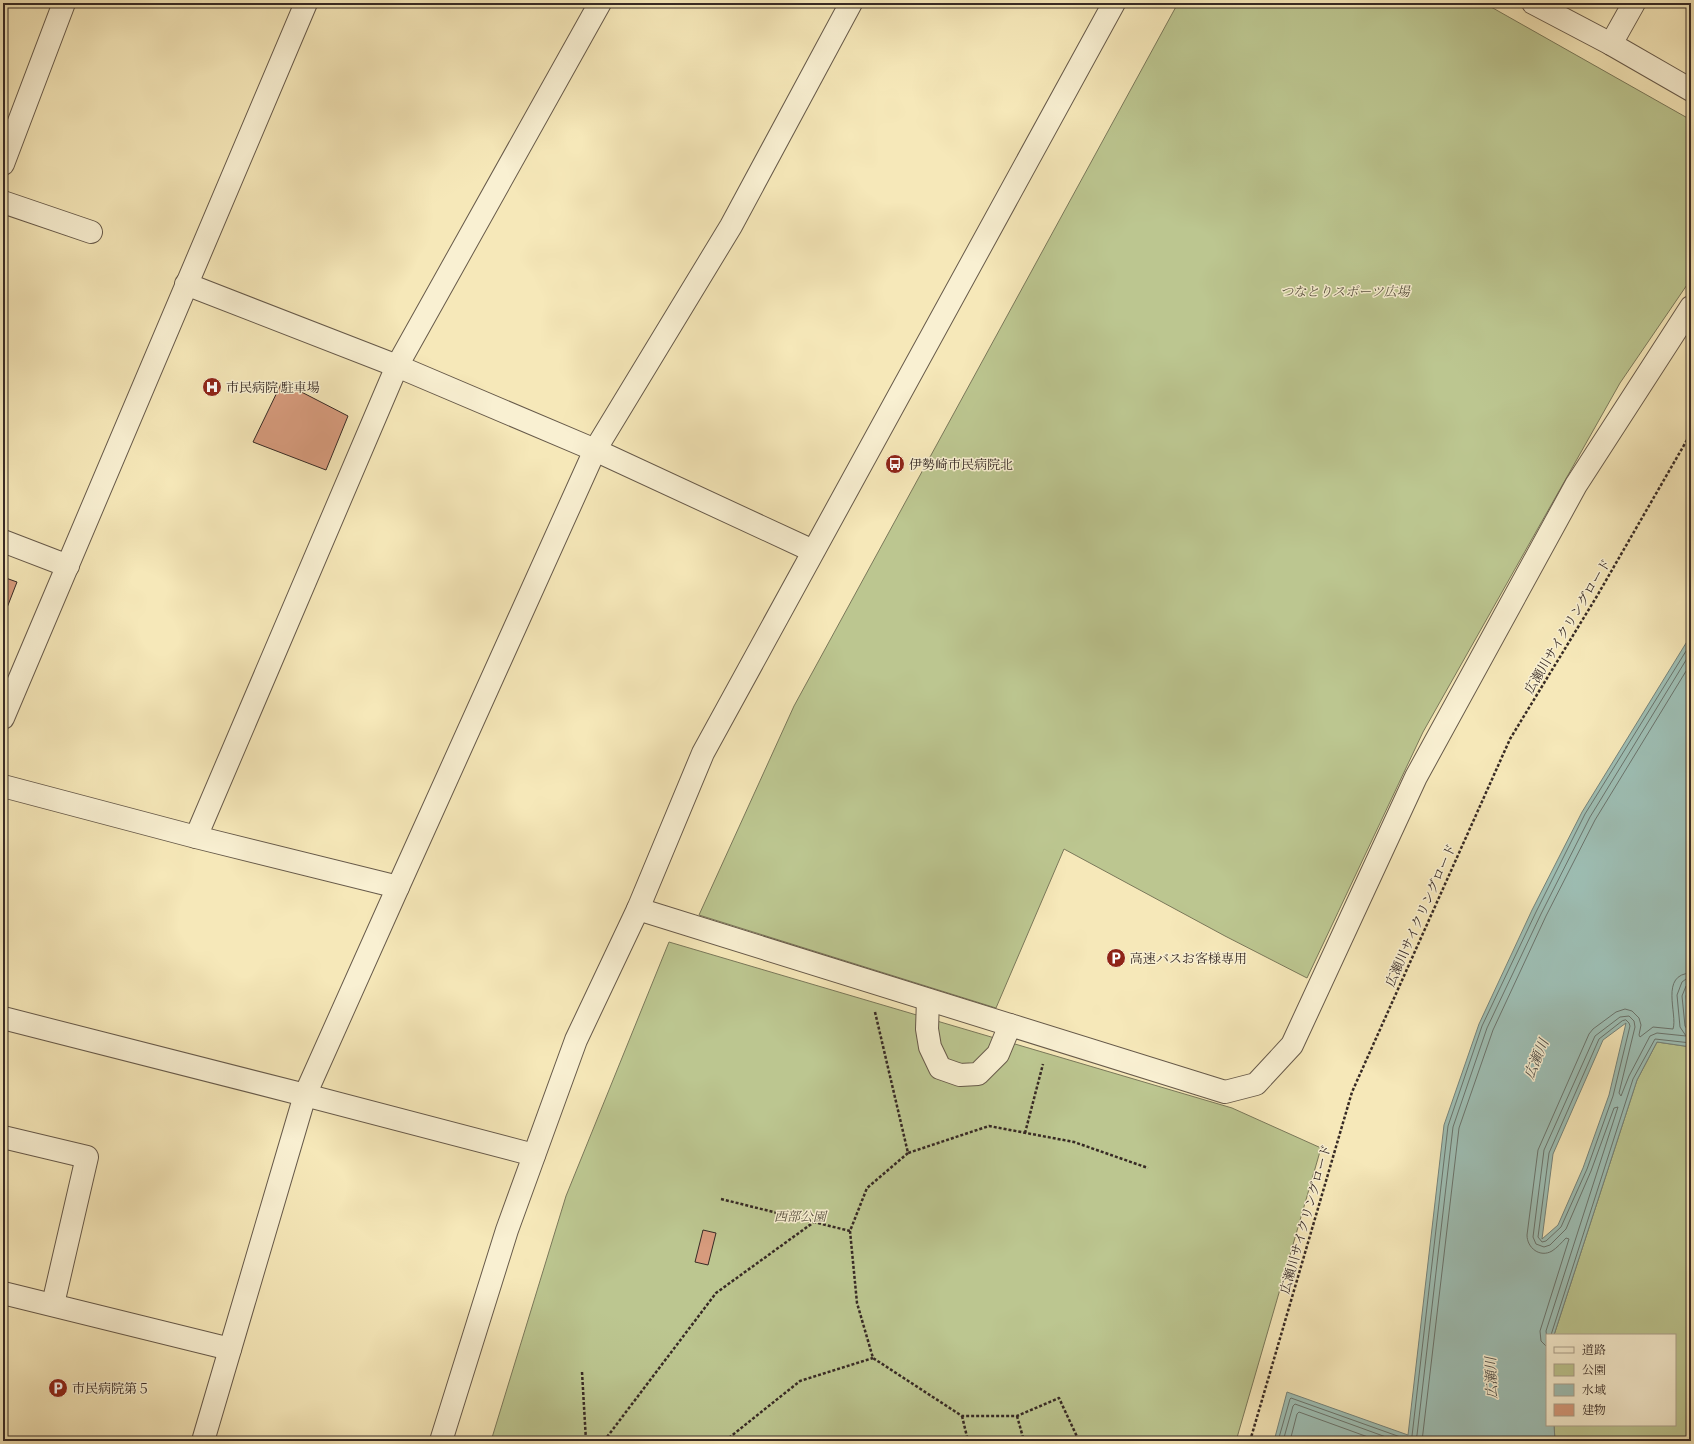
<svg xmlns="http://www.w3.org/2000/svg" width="1694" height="1444" font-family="'Gentium Book Plus','Noto Serif JP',serif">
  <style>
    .green { fill: #bcc690; stroke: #7a785a }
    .water { fill: #9ebfb5; stroke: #75837b; fill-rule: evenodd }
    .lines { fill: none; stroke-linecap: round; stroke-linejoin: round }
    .shore { stroke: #6a746d; stroke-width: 1 }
    .building { fill: #d79b7d; stroke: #372a25 }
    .minor-casing { stroke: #675a4a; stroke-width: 24 }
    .path { stroke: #372a25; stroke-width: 2.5; stroke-dasharray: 3 2; stroke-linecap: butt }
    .minor { stroke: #f9f0d2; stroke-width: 22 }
    .labels { text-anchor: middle; stroke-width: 3; stroke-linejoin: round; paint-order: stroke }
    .park-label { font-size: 13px; font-style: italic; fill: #585140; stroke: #f9f0d2 }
    .poi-label { font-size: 13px; fill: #372a25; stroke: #f9f0d2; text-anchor: start }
    .street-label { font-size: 13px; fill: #372a25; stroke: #f9f0d2 }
    .water-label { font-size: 14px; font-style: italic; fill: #514f49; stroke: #f9f0d2 }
  </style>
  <rect width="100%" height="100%" fill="#f6e8b9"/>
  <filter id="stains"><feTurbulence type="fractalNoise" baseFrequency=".005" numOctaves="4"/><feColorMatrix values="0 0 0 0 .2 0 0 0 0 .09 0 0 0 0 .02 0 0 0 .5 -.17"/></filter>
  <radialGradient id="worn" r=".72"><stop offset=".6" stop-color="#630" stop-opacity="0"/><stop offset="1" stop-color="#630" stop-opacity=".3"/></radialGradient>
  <g class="green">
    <path d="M1178 3H1484L1691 120V279L1620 383 1423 732 1307 978 1225 936 1064 849 996 1008 699 915 794 706Z"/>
    <path d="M669 942 1232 1108 1321 1148 1236 1441H491L566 1196Z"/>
    <path d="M1657 1042 1691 1047V1441H1555L1554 1425H1675V1335H1554L1637 1080Z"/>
  </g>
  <path class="water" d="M1691 635V984L1686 996 1691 1047 1657 1042 1637 1080 1554 1335H1547V1425H1554L1555 1441H1274L1287 1392 1408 1435 1444 1125 1479 1024 1532 910 1582 812ZM1626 1023 1609 1095 1583 1168 1558 1225 1542 1239 1553 1154 1603 1040Z"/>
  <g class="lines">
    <g class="shore">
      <path d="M1691 984 1686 986 1682 996 1685 1026 1687 1029H1691"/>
      <path d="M1626 1020 1629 1023 1630 1026 1613 1096 1587 1169 1561 1227 1546 1241 1542 1242 1538 1237 1549 1153 1599 1039 1622 1021Z"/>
      <path d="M1551 1335 1633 1079 1655 1039 1691 1043"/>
      <path d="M1547 1339 1546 1331 1618 1107 1614 1108 1591 1171 1566 1229 1550 1245 1544 1247 1536 1244 1533 1237 1544 1150 1595 1036 1620 1017 1629 1016 1634 1021 1635 1027 1619 1093 1621 1096 1629 1076 1650 1036 1657 1033 1686 1036 1680 1027 1677 995 1682 982 1686 979H1691"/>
      <path d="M1547 1347 1541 1341 1540 1331 1569 1239 1566 1238C1562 1242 1557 1248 1552 1251 1540 1258 1527 1248 1527 1235L1538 1150 1589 1034 1593 1029 1616 1012 1625 1009 1632 1011 1639 1018 1641 1025 1639 1035 1640 1037 1653 1027 1673 1029C1678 1014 1659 974 1691 973"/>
      <path d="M1278 1441 1290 1399 1291 1398 1406 1439H1409L1412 1436 1448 1126 1482 1026 1536 912 1585 814 1691 643"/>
      <path d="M1283 1441 1293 1406 1295 1404 1397 1441"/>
      <path d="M1290 1441 1297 1414 1299 1412 1379 1441"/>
      <path d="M1415 1441 1417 1435 1453 1127 1487 1028 1541 914 1590 817 1691 652"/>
      <path d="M1422 1441 1459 1128 1493 1030 1546 916 1595 820 1691 663"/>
    </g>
  </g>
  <g class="building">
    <path d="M282 382 348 416 326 470 253 442Z"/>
    <path d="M3 577 17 582 3 618Z"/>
    <path d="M703 1230 716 1233 708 1265 695 1262Z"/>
  </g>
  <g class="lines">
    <defs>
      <g id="minor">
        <path d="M1533 3 1611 44 1691 90"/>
        <path d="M1611 44 1634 3"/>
        <path d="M3 164 64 3"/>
        <path d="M3 202 91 232"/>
        <path d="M186 284 397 366 595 450 813 551"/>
        <path d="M3 541 68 566"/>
        <path d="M3 718 306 3"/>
        <path d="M3 786 196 837 398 887"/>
        <path d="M196 837 397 366 600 3"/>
        <path d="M638 909 1225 1092 1256 1084 1292 1045 1416 777 1576 485 1691 307"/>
        <path d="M928 1000 927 1029 930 1047 940 1068 960 1075 978 1074 998 1054 1010 1025"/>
        <path d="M3 1018 305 1095 534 1155"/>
        <path d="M3 1137 87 1157 53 1304"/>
        <path d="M3 1293 230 1349"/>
        <path d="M203 1441 305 1095 398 887 595 450 731 226 851 3"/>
        <path d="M441 1441 507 1230 576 1040 638 909 703 753 1114 3"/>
      </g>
    </defs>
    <use href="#minor" class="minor-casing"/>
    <g class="path">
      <path d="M875 1012 908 1153 989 1126 1074 1142 1148 1168"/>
      <path d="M1025 1133 1043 1064"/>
      <path d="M721 1199 850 1231 867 1188 908 1153"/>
      <path d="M850 1231 857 1303 873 1358 962 1416H1017L1059 1398 1079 1441"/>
      <path d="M582 1372 586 1441"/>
      <path d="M962 1416 968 1441"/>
      <path d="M1017 1416 1024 1441"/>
      <path d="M604 1441 716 1293 814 1222"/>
      <path d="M725 1441 800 1381 873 1358"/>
      <path d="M1250 1441 1352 1092 1510 739 1597 596 1691 433"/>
    </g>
    <use href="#minor" class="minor"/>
  </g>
  <defs>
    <symbol id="hospital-disc" viewBox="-11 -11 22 22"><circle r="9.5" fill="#8f2418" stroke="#f9f0d2"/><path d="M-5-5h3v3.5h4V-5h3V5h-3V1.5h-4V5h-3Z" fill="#fff"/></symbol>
    <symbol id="bus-disc" viewBox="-11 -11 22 22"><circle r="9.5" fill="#8f2418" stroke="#f9f0d2"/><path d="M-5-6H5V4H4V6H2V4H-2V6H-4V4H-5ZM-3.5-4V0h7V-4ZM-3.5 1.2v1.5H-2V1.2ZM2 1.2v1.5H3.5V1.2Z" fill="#fff"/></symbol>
    <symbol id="parking-disc" viewBox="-11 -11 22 22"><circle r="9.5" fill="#8f2418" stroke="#f9f0d2"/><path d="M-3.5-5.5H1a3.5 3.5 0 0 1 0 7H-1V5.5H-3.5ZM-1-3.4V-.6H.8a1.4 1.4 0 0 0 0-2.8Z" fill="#fff"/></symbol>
  </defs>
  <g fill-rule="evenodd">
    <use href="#hospital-disc" x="201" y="376" width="22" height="22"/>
    <use href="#bus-disc" x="884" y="453" width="22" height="22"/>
    <use href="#parking-disc" x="1105" y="947" width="22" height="22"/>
    <use href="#parking-disc" x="47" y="1377" width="22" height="22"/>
  </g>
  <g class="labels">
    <g class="park-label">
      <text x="1345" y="296">つなとりスポーツ広場</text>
      <text x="800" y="1221">西部公園</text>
    </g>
    <g class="poi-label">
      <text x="226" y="392">市民病院 駐車場</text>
      <text x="909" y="469">伊勢崎市民病院北</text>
      <text x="1130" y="963">高速バスお客様専用</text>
      <text x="72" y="1393">市民病院第５</text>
    </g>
    <g class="street-label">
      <text transform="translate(1567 626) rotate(-59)" y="5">広瀬川サイクリングロード</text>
      <text transform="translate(1420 915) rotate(-66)" y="5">広瀬川サイクリングロード</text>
      <text transform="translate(1305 1219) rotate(-74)" y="5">広瀬川サイクリングロード</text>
    </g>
    <g class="water-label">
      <text transform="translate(1536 1059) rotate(-67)" y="5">広瀬川</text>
      <text transform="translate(1491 1378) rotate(-92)" y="5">広瀬川</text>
    </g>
  </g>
  <rect width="1694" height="1444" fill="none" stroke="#f6e8b9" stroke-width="16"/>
  <rect x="4" y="4" width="1686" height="1436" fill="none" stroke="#372a25" stroke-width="2"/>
  <rect x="8" y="8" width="1678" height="1428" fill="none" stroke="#372a25"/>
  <rect x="1546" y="1334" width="130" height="92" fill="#f9f0d2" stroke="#aba18d"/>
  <rect x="1554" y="1347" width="20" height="6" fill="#f9f0d2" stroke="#aba18d"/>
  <text x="1582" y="1354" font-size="12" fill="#372a25">道路</text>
  <rect x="1554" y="1364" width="20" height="12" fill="#bcc690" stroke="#aba18d"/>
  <text x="1582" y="1374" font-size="12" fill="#372a25">公園</text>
  <rect x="1554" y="1384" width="20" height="12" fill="#9ebfb5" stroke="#aba18d"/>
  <text x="1582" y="1394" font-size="12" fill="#372a25">水域</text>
  <rect x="1554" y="1404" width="20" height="12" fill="#d79b7d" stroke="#aba18d"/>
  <text x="1582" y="1414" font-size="12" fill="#372a25">建物</text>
  <rect width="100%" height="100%" filter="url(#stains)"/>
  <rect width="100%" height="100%" fill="url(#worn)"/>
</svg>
